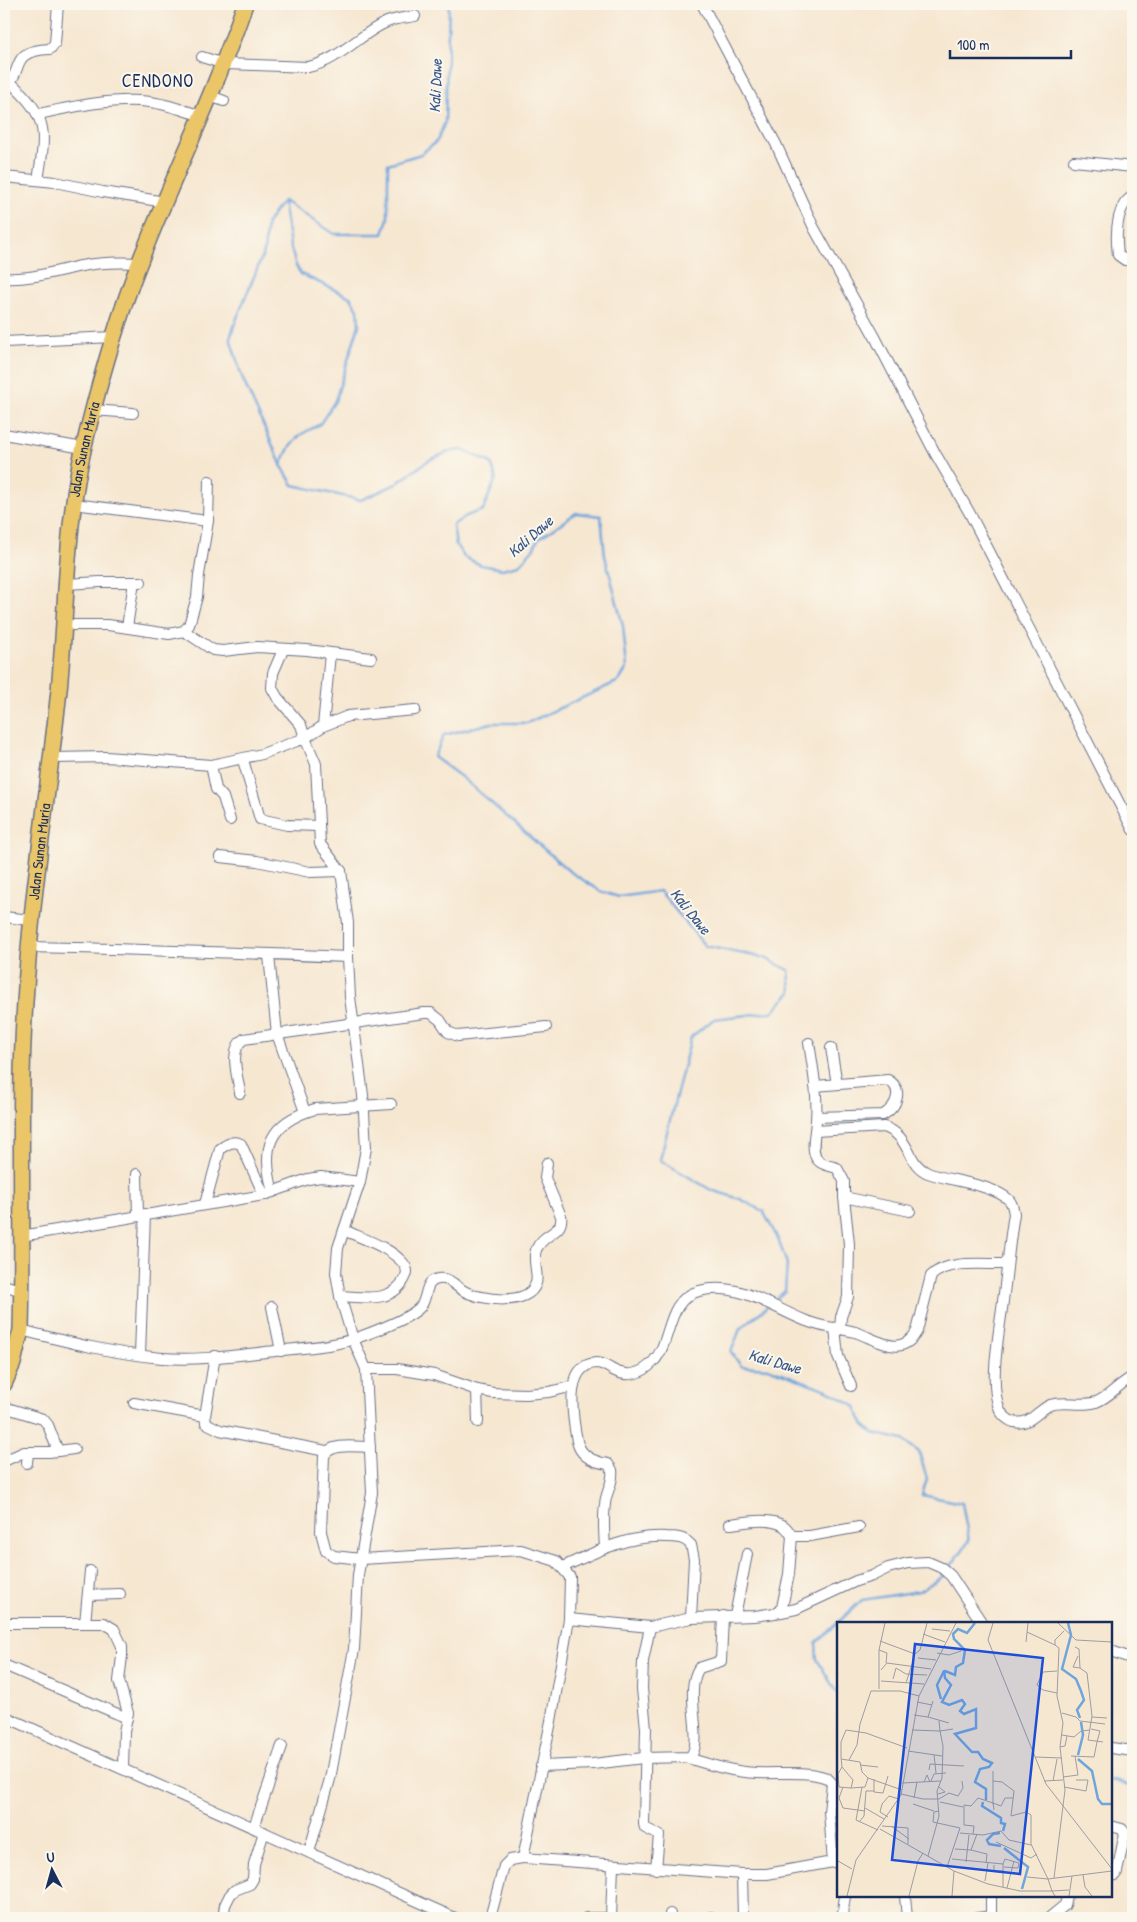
<svg xmlns="http://www.w3.org/2000/svg" width="1137" height="1922" font-family="'Patrick Hand',sans-serif">
  <style>
    .lines { fill: none; stroke-linecap: round; stroke-linejoin: round }
    .stream { stroke: #6fa5dd; stroke-width: 2.5 }
    .street-casing { stroke: #686f86; stroke-width: 12 }
    .primary-casing { stroke: #686f86; stroke-width: 18 }
    .street { stroke: #fff; stroke-width: 10 }
    .primary { stroke: #ebc669; stroke-width: 15 }
    .labels { text-anchor: middle; stroke-width: 4; stroke-linejoin: round; paint-order: stroke }
    .street-label { font-size: 15px; fill: #1b2f5e; stroke: #fbf7ec }
    .water-label { font-size: 16px; font-style: italic; fill: #38588a; stroke: #fbf7ec }
    .quarter-label { font-size: 18px; letter-spacing: 1px; fill: #1b2f5e; stroke: #fbf7ec }
    .inset-river { fill: none; stroke: #6fa5dd; stroke-width: 2.5 }
    .inset-road { fill: none; stroke: #9e9da3; stroke-width: 1 }
    .view { fill: #1d4ed8; fill-opacity: 0.15; stroke: #1d4ed8; stroke-width: 2.5 }
    .inset-edge { fill: none; stroke: #1b2f5e; stroke-width: 2.5 }
  </style>
  <rect width="100%" height="100%" fill="#fbf7ec"/>
  <filter id="ink" filterUnits="userSpaceOnUse"><feTurbulence type="fractalNoise" baseFrequency=".02" numOctaves="2"/><feDisplacementMap in="SourceGraphic" scale="10" xChannelSelector="R" yChannelSelector="G"/><feConvolveMatrix kernelMatrix="1 2 1 2 8 2 1 2 1" color-interpolation-filters="sRGB"/></filter>
  <filter id="wash" filterUnits="userSpaceOnUse"><feTurbulence type="fractalNoise" baseFrequency=".0096" numOctaves="4" result="noise"/><feDisplacementMap in="SourceGraphic" scale="20" xChannelSelector="R" yChannelSelector="G"/><feGaussianBlur stdDeviation="1.12" result="paint"/><feColorMatrix in="noise" values="0 0 0 0 0 0 0 0 0 0 0 0 0 0 0 0 0 1.4 0 .05"/><feComposite in="paint" operator="in"/></filter>
  <g filter="url(#wash)">
    <rect width="100%" height="100%" fill="#f6e7d1"/>
    <g class="lines">
      <g class="stream">
        <path d="M283 201 290 245 296 266 301 274 350 297 358 309 359 325 335 401 320 424 300 435 289 448 281 465 293 485 361 500 396 484 429 460 451 451 464 450 491 463 496 478 483 510 466 516 453 525 456 545 464 557 481 565 502 569 519 565 534 548 538 539 576 513 601 516 605 556 623 626 627 668 619 681 527 723H491L444 735 434 757 464 779 569 871 602 892 619 897 660 891 705 946 765 958 789 970 791 992 772 1012 714 1019 691 1037 660 1160 711 1190 740 1199 763 1211 778 1239 787 1264 785 1291 772 1302"/>
        <path d="M284 201 334 234H383L388 218V164L421 154 437 141 445 122 449 4"/>
        <path d="M281 464 243 380 230 338 237 318 264 252 267 223 283 201"/>
        <path d="M768 1306 740 1329 731 1352 741 1366 768 1368 827 1390 854 1405 864 1425 873 1433 903 1440 919 1452 927 1479 922 1495 962 1503 969 1541 948 1570"/>
        <path d="M838 1692H836L817 1659 816 1643 862 1600 919 1591 945 1575"/>
        <path d="M1111 1780 1133 1787"/>
      </g>
    </g>
  </g>
  <g filter="url(#ink)">
    <g class="lines">
      <defs>
        <g id="street">
          <path d="M702 4 776 144 814 228 875 337 935 453 969 512 1133 830"/>
          <path d="M202 57 224 64 308 67C339 61 359 34 387 22 396 18 406 18 415 16"/>
          <path d="M10 82C49 118 46 131 38 180"/>
          <path d="M4 85C27 73 5 51 50 49L55 43 58 4"/>
          <path d="M210 96 224 101"/>
          <path d="M39 114C71 107 116 97 150 102 167 104 185 111 202 116"/>
          <path d="M1074 161 1133 167"/>
          <path d="M4 177 55 182 103 192 165 202"/>
          <path d="M1133 195C1131 198 1127 200 1125 203 1115 218 1116 239 1118 255L1125 260 1133 261"/>
          <path d="M4 278C30 280 56 271 81 266 101 262 120 262 140 263"/>
          <path d="M4 342 114 337"/>
          <path d="M93 410 133 413"/>
          <path d="M4 434 83 448"/>
          <path d="M74 504 208 521"/>
          <path d="M66 584 100 582H141"/>
          <path d="M63 625H108L169 634 184 631 189 625 197 597 199 575 208 521 209 481"/>
          <path d="M127 627 134 582"/>
          <path d="M184 631 213 650 223 651 257 647 307 650 371 658"/>
          <path d="M283 650 273 673 272 688 277 697 301 725 305 738 323 726 348 716 415 710"/>
          <path d="M323 726 330 654"/>
          <path d="M53 758 106 757 211 765 262 754 305 738 316 764 320 844 341 871 348 923V957L350 997 363 1095 366 1148 360 1182 338 1248 336 1273 340 1296 353 1339 366 1369 372 1493 358 1575 354 1649 330 1779 309 1852"/>
          <path d="M243 760 260 819 287 825 319 826"/>
          <path d="M211 765 216 789 223 797 230 820"/>
          <path d="M220 857 257 861 310 872 341 871"/>
          <path d="M4 917 31 920"/>
          <path d="M29 947C135 949 241 953 348 957"/>
          <path d="M269 956 277 1034 305 1112"/>
          <path d="M809 1043C813 1068 818 1095 816 1120 816 1131 810 1149 817 1159 821 1165 831 1166 837 1168L844 1181V1197L849 1244 848 1297 841 1317 840 1329"/>
          <path d="M831 1048 837 1084"/>
          <path d="M815 1086 888 1080C904 1089 897 1107 883 1115L817 1117"/>
          <path d="M240 1093C238 1077 228 1049 244 1039L424 1013H431L440 1020 448 1032 458 1036 546 1027"/>
          <path d="M815 1131 884 1127C911 1136 906 1164 928 1173 949 1181 992 1184 1009 1200 1013 1204 1013 1209 1014 1214 1009 1243 1007 1272 1003 1301 1000 1329 988 1384 1000 1410 1002 1415 1009 1421 1014 1422 1030 1426 1038 1410 1050 1405 1065 1400 1081 1407 1096 1402 1110 1397 1119 1383 1133 1377"/>
          <path d="M137 1174 138 1216"/>
          <path d="M273 1192C261 1148 268 1123 315 1109L391 1104"/>
          <path d="M844 1197 910 1211"/>
          <path d="M205 1204 220 1149C227 1144 233 1140 241 1144L264 1195"/>
          <path d="M21 1236 264 1195 308 1179 321 1177 360 1182"/>
          <path d="M4 1285 22 1291"/>
          <path d="M340 1296C364 1297 392 1304 405 1278 408 1273 407 1268 404 1264 390 1247 363 1239 344 1230"/>
          <path d="M272 1307 281 1351"/>
          <path d="M21 1330C67 1342 115 1354 162 1358 199 1361 238 1355 275 1351 301 1348 329 1347 354 1339 370 1333 411 1319 421 1306 428 1297 424 1281 438 1279 449 1277 455 1286 464 1291 480 1300 529 1307 536 1283 539 1274 532 1261 536 1250 543 1232 564 1234 561 1216L545 1178 547 1163"/>
          <path d="M140 1355 145 1214"/>
          <path d="M366 1369H397L434 1375 477 1390 493 1393 526 1394 549 1392 574 1386"/>
          <path d="M851 1386 838 1356 835 1328C843 1330 851 1330 858 1333 879 1341 902 1358 917 1331L931 1276C948 1259 984 1265 1007 1264"/>
          <path d="M477 1390 478 1422"/>
          <path d="M134 1403 205 1416 206 1423 220 1430 326 1451"/>
          <path d="M4 1407 43 1419 48 1425 58 1451"/>
          <path d="M205 1416 215 1356"/>
          <path d="M370 1447C357 1447 331 1442 324 1456L321 1532 326 1551 334 1556 361 1559 521 1550 556 1561 570 1577 569 1619 551 1721 523 1858 510 1860 504 1866 490 1918"/>
          <path d="M4 1461 24 1452H49L74 1449"/>
          <path d="M27 1463 28 1452"/>
          <path d="M730 1524C747 1522 769 1517 784 1526 787 1528 790 1533 792 1536H810L859 1527"/>
          <path d="M605 1547C604 1533 603 1518 605 1504 606 1491 614 1483 612 1470L608 1464C594 1462 580 1456 577 1441 573 1420 563 1365 596 1363 602 1363 608 1367 613 1370 627 1378 642 1374 653 1362 673 1341 665 1300 699 1291 750 1278 787 1324 835 1328"/>
          <path d="M563 1567C597 1551 628 1535 666 1537 676 1537 684 1537 691 1545L694 1559 691 1618"/>
          <path d="M89 1595 120 1594"/>
          <path d="M781 1612 789 1574 792 1536"/>
          <path d="M735 1616 747 1554"/>
          <path d="M569 1619 650 1627 691 1618 755 1616 781 1612 796 1609 856 1581 872 1576 888 1568 908 1563 928 1562 942 1568 951 1576 982 1623"/>
          <path d="M4 1623H104L114 1629 122 1646V1656L119 1681 128 1713 124 1732 123 1768"/>
          <path d="M85 1623 90 1571"/>
          <path d="M650 1627 643 1661 642 1689 646 1728 644 1824 645 1828 659 1835 656 1869"/>
          <path d="M1111 1651 1133 1659"/>
          <path d="M4 1665 127 1718"/>
          <path d="M4 1716 455 1918"/>
          <path d="M1111 1748 1133 1751"/>
          <path d="M688 1758C711 1765 733 1772 757 1773 780 1774 805 1770 827 1778L832 1783 829 1812 833 1862"/>
          <path d="M541 1766 593 1764 643 1758 690 1757C705 1741 683 1692 699 1668L721 1661 723 1616"/>
          <path d="M1111 1826 1122 1829 1125 1833 1117 1872 1115 1875 1111 1876"/>
          <path d="M254 1827 282 1746"/>
          <path d="M523 1858 742 1874H767L838 1861"/>
          <path d="M742 1874 743 1918"/>
          <path d="M905 1896 907 1918"/>
          <path d="M991 1896V1918"/>
          <path d="M711 1917 712 1918"/>
          <path d="M223 1918 225 1905 230 1895 235 1890 250 1884 253 1879 254 1864 264 1832"/>
          <path d="M586 1918H611L613 1866"/>
          <path d="M670 1918V1914"/>
          <path d="M842 1918 845 1896"/>
          <path d="M977 1918 992 1916"/>
          <path d="M1049 1918 1065 1905 1067 1896"/>
        </g>
        <g id="primary">
          <path id="s1" d="M4 1384 13 1363 21 1330C24 1221 18 1112 25 1002 31 898 48 795 59 690 67 609 65 526 84 446 97 391 113 335 132 282 167 188 213 99 245 4"/>
        </g>
      </defs>
      <use href="#street" class="street-casing"/>
      <use href="#primary" class="primary-casing"/>
      <use href="#street" class="street"/>
      <use href="#primary" class="primary"/>
    </g>
  </g>
  <g class="labels">
    <g class="street-label">
      <text dy="5" stroke="none"><textPath href="#s1" startOffset="941">Jalan Sunan Muria</textPath></text>
      <text dy="5" stroke="none"><textPath href="#s1" startOffset="536">Jalan Sunan Muria</textPath></text>
    </g>
    <g class="water-label">
      <text transform="translate(435 86) rotate(-88)" y="6">Kali Dawe</text>
      <text transform="translate(530 536) rotate(-41)" y="6">Kali Dawe</text>
      <text transform="translate(691 911) rotate(51)" y="6">Kali Dawe</text>
      <text transform="translate(775 1361) rotate(16)" y="6">Kali Dawe</text>
    </g>
    <g class="quarter-label">
      <text x="158" y="87">CENDONO</text>
    </g>
  </g>
  <g transform="translate(837 1622)">
    <rect width="275" height="275" fill="#f6e7d1"/>
    <path class="inset-river" d="M231 1 234 13 225 47 239 57 244 69 247 78 240 88 243 96M107 48 108 56 114 63 105 80 112 83 125 78 128 82 123 89 127 92 139 87V106L118 112 135 130H141L146 137 155 141 152 145 143 147 138 160 149 167V178M108 49 118 53 119 45 126 41 128 28 117 17 116 12 121 7 130 11 138 1M104 77 100 63 107 49M241 133 246 113 244 100M241 137 255 149 261 177 265 182H275M146 180 145 184 164 196V201L168 202 166 209M163 211 156 212 150 218 152 222 164 224M167 226 191 245 185 267"/>
    <path class="inset-road" d="M156 1 151 18 209 162 275 247M221 1 239 18 275 20M95 7 113 9M190 10 218 23M86 12 108 20M43 19 78 32 83 28 90 1M189 20 191 1M238 25 242 27 243 46 250 51 255 94 251 118 266 120M42 28 50 31 49 41M100 31 112 33 124 29M241 34 236 45 243 46M81 36 99 38M44 48 50 41 94 47M56 57 59 46 69 52 90 53M44 59 87 62M69 61 75 42M42 67V28L48 1M220 71 206 68 200 63 206 50 220 49M80 80 95 83M225 91 239 95 243 99 268 102M77 93 91 95 96 79M91 95 112 101M255 95 270 96M102 99 103 109 116 107M254 107 263 109 260 120M75 108 103 109 106 124 105 156 100 169 102 194 91 234M225 113 237 115 244 109 253 108M223 125 228 124 230 114M71 129 105 134M97 133 99 151M234 134 257 135 260 120M198 135 225 136M4 137 23 140 25 150 31 156 65 168M12 138 20 123 23 102 34 69H63L82 74M23 143 41 145M5 145 1 152 2 165 14 166M92 148 93 142 127 144M156 149V182M226 155 241 153 238 134M31 156 28 165 14 166 16 158 5 145 4 135V120L9 108 29 111 70 126M37 157V170L46 171 51 154M94 159 97 152 109 151M156 159 165 160 177 169 174 194 189 190 194 193V222L211 257 190 255M207 159 226 158M216 159 220 137M87 160 90 153 93 160M65 161 104 159M6 165 2 176 6 186 28 189M25 165 19 198 41 208M227 165 249 169 251 158H239M64 172 86 177H102L112 171 121 174 126 166 125 159M101 172 108 170 102 165M77 176 80 160M103 180 126 185M76 182 97 189M28 186 47 197M157 188 156 181 164 184 168 176H176M102 189 97 190 96 200 123 206 110 245M51 195 43 190 45 182 52 174 62 177M22 200 27 194 29 169H37M127 203V183L134 184 141 176 156 181M127 203 137 204 136 212M45 204 71 206V222M54 204 72 217M43 207 117 249 151 262 183 269H215L211 257 275 249M123 211 146 213 164 209 172 218 194 223M159 220 194 236 200 232M118 227 134 228 140 212M134 228 150 232 149 241M115 237 166 242M1 239 15 247M129 240 132 213M157 243V249H167M246 253 248 265 255 274M217 256 228 168 223 125 226 101 220 74 222 26 218 23V18L227 9M148 259 151 241M166 265V242L168 237 182 241 181 246 167 245M170 266 177 239M10 274 19 238 64 173 82 74 119 1M72 274 81 239 86 231M115 274 117 249M218 274 215 269 232 268M232 274 235 254"/>
    <path class="view" d="M78 22 206 36 183 252 55 238Z"/>
    <rect width="275" height="275" class="inset-edge"/>
  </g>
  <rect width="1137" height="1922" fill="none" stroke="#fbf7ec" stroke-width="20"/>
  <g transform="translate(52 1870) rotate(354)" stroke="#fbf7ec" stroke-width="4" paint-order="stroke">
  <path d="M0-4L9 19L0 12L-9 19Z" fill="#1b2f5e"/>
  <text y="-8" font-size="14" font-weight="bold" text-anchor="middle" fill="#1b2f5e">U</text>
  </g>
  <path d="M950 50v8h121v-8" fill="none" stroke="#1b2f5e" stroke-width="2.5"/>
  <text x="957" y="50" font-size="15" fill="#1b2f5e" stroke="#fbf7ec" stroke-width="4" paint-order="stroke">100 m</text>
</svg>
